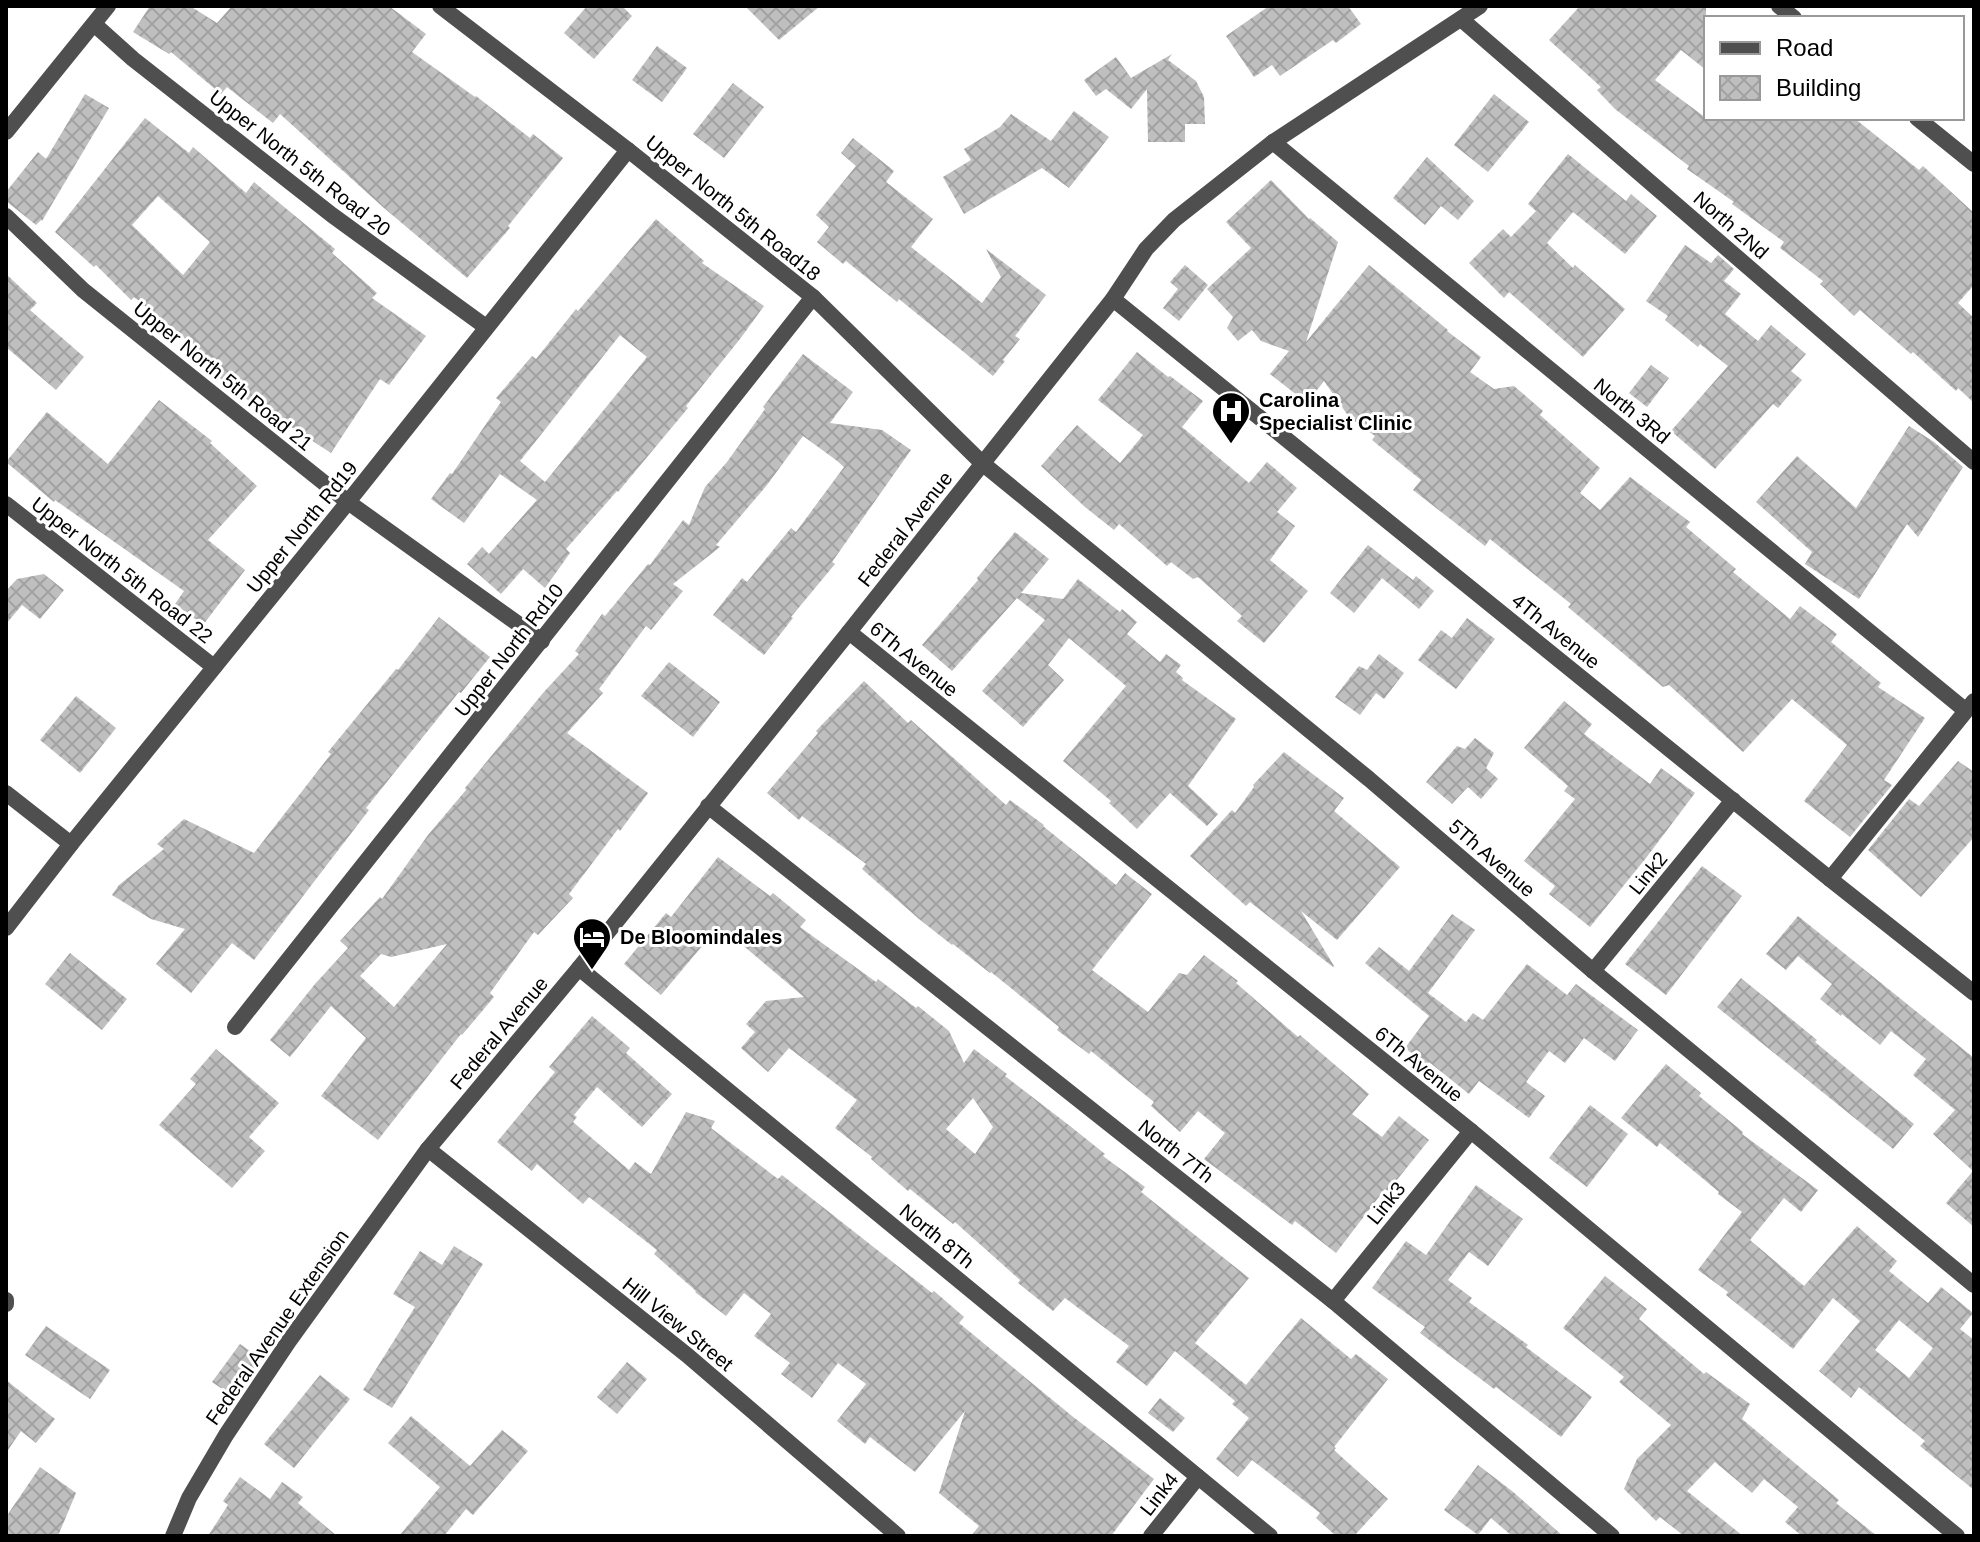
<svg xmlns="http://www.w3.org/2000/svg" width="1980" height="1542" font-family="Helvetica,sans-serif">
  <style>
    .building { fill: url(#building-cross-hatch); fill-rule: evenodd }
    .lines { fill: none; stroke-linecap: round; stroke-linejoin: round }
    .street { stroke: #4f4f4f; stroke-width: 16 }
    .labels { text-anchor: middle; stroke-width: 6; stroke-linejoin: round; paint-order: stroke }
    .street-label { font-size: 20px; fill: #000; stroke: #fff }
    .poi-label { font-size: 20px; font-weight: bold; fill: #000; stroke: #fff; text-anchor: start }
  </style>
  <defs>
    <pattern id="building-cross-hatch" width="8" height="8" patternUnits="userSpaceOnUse" patternTransform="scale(2)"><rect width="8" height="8" fill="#bfbfbf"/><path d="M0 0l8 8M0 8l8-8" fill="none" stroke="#a2a2a2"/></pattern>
  </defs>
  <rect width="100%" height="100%" fill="#fff"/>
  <g class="building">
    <path d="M150 6H190L217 23 232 6H389L426 34 412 52 475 97 476 96 530 138 533 134 563 158 508 226 510 228 467 278 384 208 280 114 273 123 227 87 221 94 171 52 169 54 133 32Z"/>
    <path d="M587 6H622L632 16 594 59 564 33Z"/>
    <path d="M745 6H820L779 40Z"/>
    <path d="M1269 6H1348L1361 24 1336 43 1333 40 1280 76 1272 65 1254 77 1226 36Z"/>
    <path d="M1580 6H1706V70L1681 50 1655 80 1706 118H1854L1919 170 1923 166 1974 213V285L1958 303 1974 318V403L1958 388 1956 391 1913 352 1911 354 1860 310 1854 316 1820 284 1823 281 1780 248 1784 242 1732 204 1734 202 1687 169 1689 166 1615 109 1597 90 1601 87 1549 40Z"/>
    <path d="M657 46 687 68 662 102 632 80Z"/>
    <path d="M1172 54 1168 60 1196 81 1204 97 1205 124H1185V142H1148L1147 89 1131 109 1106 89 1096 96 1084 80 1116 57 1131 78Z"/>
    <path d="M733 83 764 107 724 158 693 134Z"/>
    <path d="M85 94 109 108 42 221 41 220 36 225 6 201V192L38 152 46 159Z"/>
    <path d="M1494 94 1529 122 1488 172 1454 145Z"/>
    <path d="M1074 111 1109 137 1069 188 1042 168 964 214 943 177 971 160 964 149 1000 127 1011 114 1051 141Z"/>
    <path d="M145 118 189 153 193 147 246 193 254 182 335 249 332 253 377 293 372 298 426 336 389 385 380 379 331 453 279 419 277 422 229 386 200 361 205 355 134 297 131 300 96 265 94 267 55 232ZM158 196 210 242 183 275 132 225Z"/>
    <path d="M853 138 894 171 886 182 933 219 911 247 982 303 1001 277 986 249 1046 295 1015 336 1020 339 1003 360 1005 361 993 376 899 299 897 302 846 261 843 264 817 242 829 227 816 215 856 166 841 153Z"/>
    <path d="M1568 154 1626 201 1631 194 1657 216 1625 254 1573 212 1547 243 1573 268 1575 265 1625 309 1583 357 1509 292 1504 298 1469 263 1503 229 1511 237 1536 211 1528 204Z"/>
    <path d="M1427 157 1474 201 1458 220 1441 206 1425 225 1393 198Z"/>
    <path d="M1271 180 1309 219 1310 218 1338 242 1306 342 1369 265 1448 330 1447 331 1481 357 1470 372 1494 389 1514 386 1543 411 1540 415 1600 468 1580 493 1600 510 1630 477 1690 522 1686 527 1736 569 1733 572 1790 619 1800 606 1837 634 1831 642 1881 683 1878 687 1925 718 1884 780 1892 785 1850 837 1804 801 1847 745 1792 699 1743 752 1669 685 1663 687 1568 607 1571 604 1490 539 1485 546 1413 490 1421 480 1372 440 1375 436 1349 417 1324 381 1307 403 1270 374 1289 351 1261 341 1252 330 1238 341 1227 328 1233 317 1207 289 1251 248 1226 222Z"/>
    <path d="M656 219 704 261 702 263 764 306 740 339 686 406 688 408 618 492 617 491 566 549 570 553 545 588 523 569 501 594 467 564 482 547 489 554 537 500 500 474 464 523 431 499 450 473 452 474 501 402 496 398 532 356 536 359 576 309 578 311ZM620 335 647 357 545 482 520 461Z"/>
    <path d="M1685 245 1711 263 1718 255 1734 269 1724 281 1741 294 1725 314 1758 341 1771 325 1806 354 1791 371 1802 380 1778 408 1773 404 1715 469 1671 431 1728 366 1700 344 1698 347 1665 320 1668 316 1646 301Z"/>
    <path d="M1185 265 1208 285 1179 321 1163 308 1178 289 1170 282Z"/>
    <path d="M6 274 37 303 30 310 84 357 56 390 6 347Z"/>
    <path d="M1137 352 1168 377 1170 376 1203 401 1182 427 1249 483 1267 462 1297 488 1277 512 1295 526 1270 560 1308 591 1264 643 1237 621 1242 616 1198 577 1193 579 1171 562 1167 566 1119 524 1114 530 1085 507 1041 466 1077 425 1120 463 1143 435 1098 400Z"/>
    <path d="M803 354 853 392 830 423 882 430 911 450 832 562 835 564 791 617 793 618 764 655 713 615 742 578 747 582 791 528 796 532 844 467 836 460 803 436 767 485 716 545 720 547 673 584 683 591 651 630 646 626 599 689 603 693 567 733 648 793 620 831 618 829 569 894 573 898 538 935 534 932 490 993 494 997 462 1035 461 1034 378 1140 321 1096 366 1038 331 1006 290 1057 270 1040 315 984 348 948 340 941 380 897 382 899 428 835 466 790 465 788 543 693 579 654 575 651 602 614 605 616 648 564 650 565 683 520 689 525 705 487 727 462 765 409 763 407ZM447 944 394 1007 360 976 381 954 391 957Z"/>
    <path d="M1651 365 1669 378 1647 407 1629 393Z"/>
    <path d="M159 400 212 441 210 443 257 486 208 540 245 570 203 625 175 604 184 591 55 500 54 502 6 462 47 412 108 464Z"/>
    <path d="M1909 426 1934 442 1963 467 1918 537 1907 524 1859 599 1805 564 1812 552 1756 502 1797 456 1856 508Z"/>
    <path d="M1015 532 1049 559 1021 593 1063 599 1078 579 1120 612 1122 609 1137 622 1127 634 1160 662 1166 654 1181 665 1176 672 1183 678 1182 680 1236 719 1188 786 1218 814 1207 826 1170 793 1137 829 1109 803 1111 801 1063 761 1126 686 1069 638 1048 665 1064 680 1023 727 982 691 1045 620 1017 598 952 671 922 645 978 580 977 578Z"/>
    <path d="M1368 545 1413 580 1416 576 1434 591 1419 609 1382 578 1354 613 1330 593Z"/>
    <path d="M44 574 64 590 40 619 22 605 6 624V591L17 579Z"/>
    <path d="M439 617 490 657 461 693 459 692 366 808 369 810 254 960 232 943 191 993 156 964 185 929 151 919 112 895 119 885 164 849 157 844 184 819 254 853 331 754 328 752 396 669 398 670Z"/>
    <path d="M1467 618 1495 639 1456 689 1418 660 1441 630 1452 638Z"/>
    <path d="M1379 654 1404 673 1384 699 1376 693 1360 715 1335 697 1359 666 1367 670Z"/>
    <path d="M669 662 720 702 693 737 641 696Z"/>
    <path d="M864 681 908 723 911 720 1006 805 1010 800 1044 825 1043 826 1116 885 1125 873 1152 894 1092 970 1148 1012 1179 973 1187 975 1204 955 1238 981 1236 983 1298 1037 1300 1035 1369 1094 1352 1114 1382 1137 1399 1116 1429 1140 1388 1191 1385 1189 1336 1253 1295 1221 1292 1225 1204 1159 1225 1133 1198 1111 1180 1132 1151 1106 1154 1102 1091 1051 1089 1054 1057 1030 1059 1027 991 972 990 973 953 944 952 945 919 919 862 869 866 864 802 816 799 820 767 793 818 733 816 731Z"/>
    <path d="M76 696 116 728 80 773 40 740Z"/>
    <path d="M1564 701 1592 724 1584 734 1650 784 1661 768 1695 793 1646 858 1590 927 1549 894 1555 886 1524 861 1575 799 1564 791 1568 786 1524 748Z"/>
    <path d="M1475 738 1494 753 1486 768 1498 779 1481 799 1468 787 1452 804 1426 782 1457 746 1465 749Z"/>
    <path d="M1284 752 1344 798 1334 811 1400 867 1337 940 1301 911 1334 966 1333 967 1250 902 1246 906 1190 856 1232 810 1235 813 1254 787 1253 785Z"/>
    <path d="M1958 761 1974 772V837L1921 897 1868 850 1909 799 1919 806Z"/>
    <path d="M718 857 770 896 773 893 806 920 800 927 876 982 878 979 916 1008 918 1006 949 1031 964 1063 974 1049 1007 1074 1005 1076 1070 1126 1105 1154 1103 1156 1145 1187 1141 1192 1249 1278 1195 1343 1246 1385 1301 1318 1351 1359 1356 1354 1388 1379 1334 1447 1336 1448 1334 1450 1388 1499 1354 1536H1336L1316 1518 1320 1513 1252 1460 1238 1477 1216 1459 1249 1418 1232 1404 1235 1401 1175 1351 1147 1386 1116 1362 1129 1346 1065 1298 1053 1311 1018 1283 1020 1280 955 1222 953 1224 910 1189 908 1191 871 1159 872 1157 835 1128 857 1100 789 1048 768 1072 741 1048 755 1032 746 1024 766 1001 804 997 726 931 720 939 713 933 661 995 624 964 666 913 671 917ZM973 1098 993 1127 975 1154 946 1129Z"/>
    <path d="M1702 866 1742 896 1666 995 1625 964Z"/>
    <path d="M1452 914 1475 930 1428 993 1466 1022 1473 1013 1483 1020 1527 964 1567 995 1576 984 1638 1030 1615 1061 1584 1038 1565 1063 1549 1051 1526 1082 1545 1096 1529 1118 1479 1081 1469 1094 1429 1062 1427 1065 1405 1048 1429 1016 1365 963 1379 947 1409 971Z"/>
    <path d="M1798 916 1974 1058V1227L1946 1203 1973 1171 1933 1134 1955 1110 1913 1075 1926 1059 1891 1031 1880 1045 1842 1014 1841 1016 1820 999 1832 984 1798 956 1786 970 1766 954Z"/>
    <path d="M70 953 127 999 102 1030 45 984Z"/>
    <path d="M1741 978 1817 1040 1815 1042 1914 1124 1893 1149 1717 1007Z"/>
    <path d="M592 1016 630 1048 626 1053 672 1094 642 1127 597 1087 574 1115 577 1117 573 1122 629 1170 635 1162 651 1174 686 1112 715 1121 711 1128 778 1179 782 1175 932 1293 934 1291 964 1317 959 1323 1072 1416 1154 1479 1111 1536H971L979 1526 939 1493 965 1411 915 1472 870 1437 865 1444 837 1421 866 1384 838 1363 812 1398 781 1374 790 1363 754 1336 771 1314 744 1293 726 1316 695 1292 696 1291 654 1254 657 1250 589 1197 583 1204 537 1164 532 1171 497 1142 555 1072 549 1067Z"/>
    <path d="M216 1049 279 1103 249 1137 265 1151 232 1188 159 1125 196 1084 190 1079Z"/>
    <path d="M1666 1064 1701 1093 1699 1096 1743 1132 1742 1134 1818 1190 1801 1212 1784 1198 1750 1240 1804 1286 1857 1226 1897 1261 1889 1271 1928 1303 1941 1287 1973 1313 1960 1329 1974 1340V1490L1920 1446 1925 1441 1859 1387 1851 1398 1819 1371 1860 1321 1833 1298 1793 1349 1726 1295 1728 1292 1698 1270 1742 1212 1718 1194 1719 1192 1660 1143 1657 1147 1621 1118ZM1899 1320 1933 1348 1909 1378 1875 1350Z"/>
    <path d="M1590 1105 1628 1134 1587 1187 1549 1158Z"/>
    <path d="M1476 1185 1523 1219 1488 1266 1469 1252 1448 1280 1472 1298 1469 1302 1528 1345 1526 1347 1592 1397 1561 1437 1496 1387 1494 1389 1420 1333 1425 1327 1372 1288 1406 1241 1426 1255Z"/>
    <path d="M454 1246 483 1264 392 1408 363 1390 415 1307 393 1294 420 1251 442 1265Z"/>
    <path d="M1605 1276 1647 1309 1639 1319 1704 1374 1706 1372 1750 1404 1742 1419 1839 1500 1836 1503 1877 1536H1802L1785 1522 1798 1507 1764 1479 1752 1493 1715 1462 1687 1491 1743 1536H1684L1660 1517 1656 1521 1624 1489 1637 1459 1671 1425 1619 1382 1624 1377 1563 1328Z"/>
    <path d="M46 1326 110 1370 90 1399 25 1355Z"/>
    <path d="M240 1344 261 1359 234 1397 212 1382Z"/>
    <path d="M627 1362 647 1379 617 1414 597 1397Z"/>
    <path d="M320 1375 350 1399 294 1468 264 1444Z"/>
    <path d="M6 1380 55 1419 36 1443 21 1431 6 1453Z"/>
    <path d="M1160 1398 1185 1418 1173 1432 1148 1413Z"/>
    <path d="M411 1416 470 1466 502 1430 528 1451 473 1515 466 1509 444 1536H399L440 1487 388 1443Z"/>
    <path d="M1478 1465 1512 1491 1563 1536H1512L1491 1518 1478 1535 1444 1510Z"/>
    <path d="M40 1467 76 1493 58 1536H6V1517Z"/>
    <path d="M240 1477 270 1499 282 1482 303 1497 298 1503 337 1536H208L228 1505 223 1501Z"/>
  </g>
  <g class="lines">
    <g class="street">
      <path d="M440 6 628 150 813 297 982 463 1369 779 1593 971 1974 1285"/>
      <path d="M1779 6 1794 18"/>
      <path d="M1461 19 1974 462"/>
      <path d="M94 24 133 59 332 215 486 327"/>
      <path d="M1917 118 1974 164"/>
      <path d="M6 132 108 6"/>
      <path d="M1273 142 1965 710"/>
      <path d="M6 216 83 290 348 502 542 641"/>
      <path d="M1113 299 1830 879 1974 993"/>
      <path d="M6 504 214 667"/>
      <path d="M849 632 1471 1131 1957 1536"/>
      <path d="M6 793 71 844"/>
      <path d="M708 806 1333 1301 1612 1536"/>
      <path d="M1830 879 1974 701"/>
      <path d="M6 928 71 844 348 502 628 150"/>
      <path d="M579 968 1270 1536"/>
      <path d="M1593 971 1733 800"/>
      <path d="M235 1027 813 297"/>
      <path d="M428 1149 687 1355 898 1536"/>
      <path d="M6 1300V1304"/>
      <path d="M1333 1301 1471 1131"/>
      <path d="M173 1536 189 1498 226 1435 289 1341 428 1149 579 968 849 632 1113 299 1146 249 1174 220 1273 142 1480 6"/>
      <path d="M1151 1536 1198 1477"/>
    </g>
  </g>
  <defs>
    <symbol id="hospital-pin" viewBox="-11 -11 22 30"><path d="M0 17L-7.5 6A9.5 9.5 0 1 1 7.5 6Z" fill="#000" stroke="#fff"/><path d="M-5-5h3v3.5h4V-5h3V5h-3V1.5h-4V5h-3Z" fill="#fff"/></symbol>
    <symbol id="hotel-pin" viewBox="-11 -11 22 30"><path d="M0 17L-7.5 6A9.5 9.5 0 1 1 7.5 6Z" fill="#000" stroke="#fff"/><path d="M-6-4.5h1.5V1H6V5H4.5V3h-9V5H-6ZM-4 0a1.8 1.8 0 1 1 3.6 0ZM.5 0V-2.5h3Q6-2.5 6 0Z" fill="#fff"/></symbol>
  </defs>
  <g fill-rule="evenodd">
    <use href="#hospital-pin" x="1209" y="389" width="44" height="60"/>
    <use href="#hotel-pin" x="570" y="915" width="44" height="60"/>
  </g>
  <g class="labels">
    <g class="street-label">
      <text transform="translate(300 163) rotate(38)" y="7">Upper North 5th Road 20</text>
      <text transform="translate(733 208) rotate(39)" y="7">Upper North 5th Road18</text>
      <text transform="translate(1731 225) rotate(41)" y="7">North 2Nd</text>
      <text transform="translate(223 376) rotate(39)" y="7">Upper North 5th Road 21</text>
      <text transform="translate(1632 411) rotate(39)" y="7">North 3Rd</text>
      <text transform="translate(302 527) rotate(-51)" y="7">Upper North Rd19</text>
      <text transform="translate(905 529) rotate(-52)" y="7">Federal Avenue</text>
      <text transform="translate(122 570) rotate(38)" y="7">Upper North 5th Road 22</text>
      <text transform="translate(1556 631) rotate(39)" y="7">4Th Avenue</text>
      <text transform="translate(509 650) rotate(-52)" y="7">Upper North Rd10</text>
      <text transform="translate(914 659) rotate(39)" y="7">6Th Avenue</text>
      <text transform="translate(1492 858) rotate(41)" y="7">5Th Avenue</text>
      <text transform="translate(1648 873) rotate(-51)" y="7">Link2</text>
      <text transform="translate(499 1033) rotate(-50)" y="7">Federal Avenue</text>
      <text transform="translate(1419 1064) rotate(39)" y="7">6Th Avenue</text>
      <text transform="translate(1176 1151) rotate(38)" y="7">North 7Th</text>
      <text transform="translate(1386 1203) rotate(-51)" y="7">Link3</text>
      <text transform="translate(937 1236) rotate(39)" y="7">North 8Th</text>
      <text transform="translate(678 1324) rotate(39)" y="7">Hill View Street</text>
      <text transform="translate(277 1327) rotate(-55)" y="7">Federal Avenue Extension</text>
      <text transform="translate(1159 1494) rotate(-52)" y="7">Link4</text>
    </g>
    <g class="poi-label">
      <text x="1259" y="407">Carolina<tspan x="1259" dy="23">Specialist Clinic</tspan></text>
      <text x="620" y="944">De Bloomindales</text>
    </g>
  </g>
  <rect width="1980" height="1542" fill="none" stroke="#000000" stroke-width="16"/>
  <rect x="1704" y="16" width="260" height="104" fill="#ffffff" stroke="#999999" stroke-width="2"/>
  <rect x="1720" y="42" width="40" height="12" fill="#4f4f4f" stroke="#999999" stroke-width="2"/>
  <text x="1776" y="56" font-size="24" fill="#000000">Road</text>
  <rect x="1720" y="76" width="40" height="24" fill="url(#building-cross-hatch)" stroke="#999999" stroke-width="2"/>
  <text x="1776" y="96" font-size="24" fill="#000000">Building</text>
</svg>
